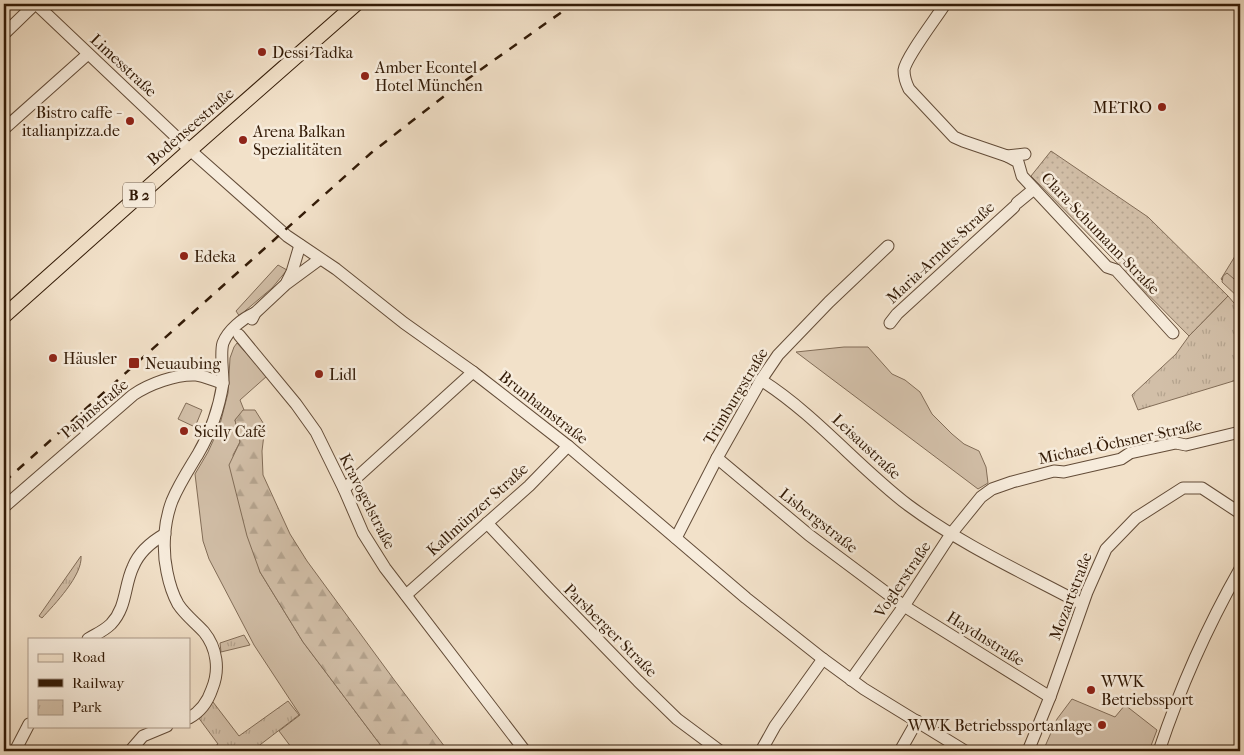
<svg xmlns="http://www.w3.org/2000/svg" width="1244" height="755" font-family="'IM FELL French Canon',serif">
  <style>
    .grass { fill: #d2bfa8; stroke: #826d58 }
    .forest { fill: url(#forest-firs); stroke: #826d58 }
    .park { fill: url(#park-tufts); stroke: #826d58 }
    .garden { fill: url(#garden-dots); stroke: #826d58 }
    .lines { fill: none; stroke-linecap: round; stroke-linejoin: round }
    .minor-casing { stroke: #634c38; stroke-width: 13 }
    .major-casing { stroke: #331b07; stroke-width: 16 }
    .minor { stroke: #f7ecdc; stroke-width: 11 }
    .major { stroke: #f2e1c9; stroke-width: 14 }
    .rail { stroke: #331b07; stroke-width: 2.5; stroke-dasharray: 9 9; stroke-linecap: butt }
    .poi-dot { fill: #8f2418; stroke: #f7ecdc; stroke-width: 2 }
    .labels { text-anchor: middle; stroke-width: 5; stroke-linejoin: round; paint-order: stroke }
    .shield { fill: #f7ecdc; stroke: #6e5a47; stroke-width: 1 }
    .shield-label { font-size: 15px; font-weight: bold; fill: #331b07 }
    .poi-label { font-size: 16px; fill: #331b07; stroke: #f7ecdc; text-anchor: start }
    .street-label { font-size: 16px; fill: #331b07; stroke: #f7ecdc }
  </style>
  <defs>
    <pattern id="forest-firs" width="22" height="20" patternUnits="userSpaceOnUse" patternTransform="scale(1.25)"><rect width="22" height="20" fill="#d2bfa8"/><path d="M5 1l3.5 6h-7zM16 11l3.5 6h-7z" fill="#b5a48f"/></pattern>
    <pattern id="park-tufts" width="24" height="20" patternUnits="userSpaceOnUse" patternTransform="scale(1.25)"><rect width="24" height="20" fill="#d2bfa8"/><path d="M3 7l-1-3M5 7V3M7 7l1-3M15 17l-1-3M17 17v-4M19 17l1-3" fill="none" stroke="#b5a48f"/></pattern>
    <pattern id="garden-dots" width="8" height="8" patternUnits="userSpaceOnUse" patternTransform="scale(1.25)"><rect width="8" height="8" fill="#d2bfa8"/><path d="M2 2h.1M6 6h.1" fill="none" stroke="#b5a48f" stroke-width="1.8" stroke-linecap="round"/></pattern>
  </defs>
  <rect width="100%" height="100%" fill="#f2e1c9"/>
  <filter id="stains"><feTurbulence type="fractalNoise" baseFrequency=".004" numOctaves="4"/><feColorMatrix values="0 0 0 0 .2 0 0 0 0 .09 0 0 0 0 .02 0 0 0 .5 -.17"/></filter>
  <radialGradient id="worn" r=".72"><stop offset=".6" stop-color="#630" stop-opacity="0"/><stop offset="1" stop-color="#630" stop-opacity=".3"/></radialGradient>
  <g class="grass">
    <path d="M1240 248V299L1221 279Z"/>
    <path d="M278 265 287 270 272 288 245 311 240 317 236 311Z"/>
    <path d="M237 343 267 376 240 400 244 410 235 420 240 442 233 455 260 572 303 642 385 751H294L279 731 300 715 254 645 209 559 203 541 195 474 208 452 219 428 228 393 230 358 234 347Z"/>
    <path d="M844 347H868L892 374 905 380 920 392 932 414 952 434 964 444 979 451 986 467 988 483 978 489 796 352Z"/>
    <path d="M186 403 202 410 195 427 178 419Z"/>
    <path d="M1072 699 1115 717 1125 705 1157 730 1149 751H1043L1057 719Z"/>
  </g>
  <g class="forest">
    <path d="M1227 273 1240 284V299L1222 282 1223 276Z"/>
    <path d="M243 410H255L265 426 262 451 263 475 290 534 307 561 395 681 448 751H385L303 642 260 572 247 536 229 465 240 442 235 420Z"/>
  </g>
  <g class="park">
    <path d="M1228 296 1240 310V379L1138 410 1132 395 1176 354 1189 336Z"/>
    <path d="M81 556C83 575 54 605 42 618L39 616Z"/>
    <path d="M244 635 250 645 221 652 220 643Z"/>
    <path d="M288 701 299 715 252 751H208L218 744 198 717 213 702 239 736Z"/>
  </g>
  <path class="garden" d="M1051 151 1148 217 1228 296 1189 336 1031 176Z"/>
  <g class="lines">
    <defs>
      <g id="minor">
        <path d="M36 4 190 150 287 236 336 269 404 323 473 372 568 446 746 598 823 659 864 689 965 751"/>
        <path d="M945 4C937 17 906 57 904 70 904 78 906 83 909 89L954 137 963 141 1007 156 1025 154"/>
        <path d="M4 34 35 4"/>
        <path d="M4 129 88 54"/>
        <path d="M1007 156 1018 162 1022 176 1107 267 1116 270 1173 333"/>
        <path d="M1017 203 1034 189"/>
        <path d="M287 282 292 272 300 245"/>
        <path d="M252 319 255 313 286 284 320 259"/>
        <path d="M890 323 897 314 1014 207"/>
        <path d="M239 335 296 404 316 432 344 489 363 533 385 568 525 751"/>
        <path d="M761 380C816 415 857 466 908 505 962 545 1024 573 1082 604"/>
        <path d="M717 458 809 535 904 606 1050 697"/>
        <path d="M344 489 473 372"/>
        <path d="M4 507 133 395C149 384 176 374 196 375 205 376 214 381 223 383 223 372 220 352 223 343 228 330 243 318 255 313"/>
        <path d="M487 523 549 589 638 681 677 719 720 751"/>
        <path d="M676 538 717 458 761 380 778 355 829 302 888 246"/>
        <path d="M406 595 529 486 568 446"/>
        <path d="M88 639C96 634 104 631 111 624 127 607 124 586 133 567 139 552 151 542 165 534"/>
        <path d="M851 680 904 606 951 534 981 497 992 489 1012 482 1054 471 1064 472 1121 459 1130 453 1176 443 1186 445 1240 432"/>
        <path d="M189 718C200 712 208 701 212 689 220 670 217 648 204 632 196 623 185 615 178 604 173 595 169 582 167 572 162 549 164 522 172 501 179 484 189 469 198 454 211 432 219 408 223 383"/>
        <path d="M15 751 29 724"/>
        <path d="M130 751 143 736 167 726"/>
        <path d="M761 751 775 726 823 659"/>
        <path d="M900 751 917 721"/>
        <path d="M1028 751 1050 697 1087 592 1106 549 1136 518 1183 488H1202L1240 513"/>
        <path d="M1159 751C1180 688 1207 627 1240 569"/>
      </g>
      <path id="major" d="M4 316 190 150 356 4"/>
    </defs>
    <use href="#minor" class="minor-casing"/>
    <use href="#major" class="major-casing"/>
    <use href="#minor" class="minor"/>
    <use href="#major" class="major"/>
    <path class="rail" d="M4 482 371 153 452 90 573 4"/>
  </g>
  <g class="poi-dot">
    <circle cx="262" cy="52" r="5"/>
    <circle cx="365" cy="76" r="5"/>
    <circle cx="1162" cy="107" r="5"/>
    <circle cx="130" cy="121" r="5"/>
    <circle cx="243" cy="140" r="5"/>
    <circle cx="184" cy="256" r="5"/>
    <circle cx="53" cy="358" r="5"/>
    <rect x="128" y="357" width="12" height="12" rx="2.5"/>
    <circle cx="319" cy="374" r="5"/>
    <circle cx="184" cy="431" r="5"/>
    <circle cx="1091" cy="690" r="5"/>
    <circle cx="1102" cy="725" r="5"/>
  </g>
  <g class="labels">
    <rect class="shield" x="123" y="182.5" width="32" height="25" rx="4"/>
    <g class="shield-label">
      <text x="139" y="200">B 2</text>
    </g>
    <g class="poi-label">
      <text x="272" y="58">Dessi Tadka</text>
      <text x="375" y="73">Amber Econtel<tspan x="375" dy="18">Hotel München</tspan></text>
      <text x="1152" y="113" text-anchor="end">METRO</text>
      <text x="120" y="118" text-anchor="end">Bistro caffe -<tspan x="120" dy="18">italianpizza.de</tspan></text>
      <text x="253" y="137">Arena Balkan<tspan x="253" dy="18">Spezialitäten</tspan></text>
      <text x="194" y="262">Edeka</text>
      <text x="63" y="364">Häusler</text>
      <text x="145" y="369">Neuaubing</text>
      <text x="329" y="380">Lidl</text>
      <text x="194" y="437">Sicily Café</text>
      <text x="1101" y="687">WWK<tspan x="1101" dy="18">Betriebssport</tspan></text>
      <text x="1092" y="731" text-anchor="end">WWK Betriebssportanlage</text>
    </g>
    <g class="street-label">
      <text transform="translate(124 65) rotate(43)" y="6">Limesstraße</text>
      <text transform="translate(190 126) rotate(-41)" y="6">Bodenseestraße</text>
      <text transform="translate(1101 233) rotate(46)" y="6">Clara-Schumann-Straße</text>
      <text transform="translate(940 252) rotate(-43)" y="6">Maria-Arndts-Straße</text>
      <text transform="translate(735 396) rotate(-59)" y="6">Trimburgstraße</text>
      <text transform="translate(544 407) rotate(38)" y="6">Brunhamstraße</text>
      <text transform="translate(94 408) rotate(-40)" y="6">Papinstraße</text>
      <text transform="translate(1120 441) rotate(-12)" y="6">Michael-Öchsner-Straße</text>
      <text transform="translate(867 446) rotate(43)" y="6">Leisaustraße</text>
      <text transform="translate(368 501) rotate(63)" y="6">Kravogelstraße</text>
      <text transform="translate(477 509) rotate(-42)" y="6">Kallmünzer Straße</text>
      <text transform="translate(819 520) rotate(38)" y="6">Lisbergstraße</text>
      <text transform="translate(902 579) rotate(-56)" y="6">Voglerstraße</text>
      <text transform="translate(1070 596) rotate(-69)" y="6">Mozartstraße</text>
      <text transform="translate(611 630) rotate(45)" y="6">Parsberger Straße</text>
      <text transform="translate(986 638) rotate(32)" y="6">Haydnstraße</text>
    </g>
  </g>
  <rect width="1244" height="755" fill="none" stroke="#f2e1c9" stroke-width="20"/>
  <rect x="5" y="5" width="1234" height="745" fill="none" stroke="#331b07" stroke-width="2.5"/>
  <rect x="10" y="10" width="1224" height="735" fill="none" stroke="#331b07"/>
  <rect x="28" y="638" width="162" height="90" fill="#f7ecdc" stroke="#a99887"/>
  <rect x="38" y="654" width="25" height="8" fill="#f2e1c9" stroke="#a99887"/>
  <text x="72" y="662" font-size="15" fill="#331b07">Road</text>
  <rect x="38" y="679" width="25" height="8" fill="#331b07" stroke="#a99887"/>
  <text x="72" y="688" font-size="15" fill="#331b07">Railway</text>
  <rect x="38" y="700" width="25" height="15" fill="url(#park-tufts)" stroke="#a99887"/>
  <text x="72" y="712" font-size="15" fill="#331b07">Park</text>
  <rect width="100%" height="100%" filter="url(#stains)"/>
  <rect width="100%" height="100%" fill="url(#worn)"/>
</svg>
